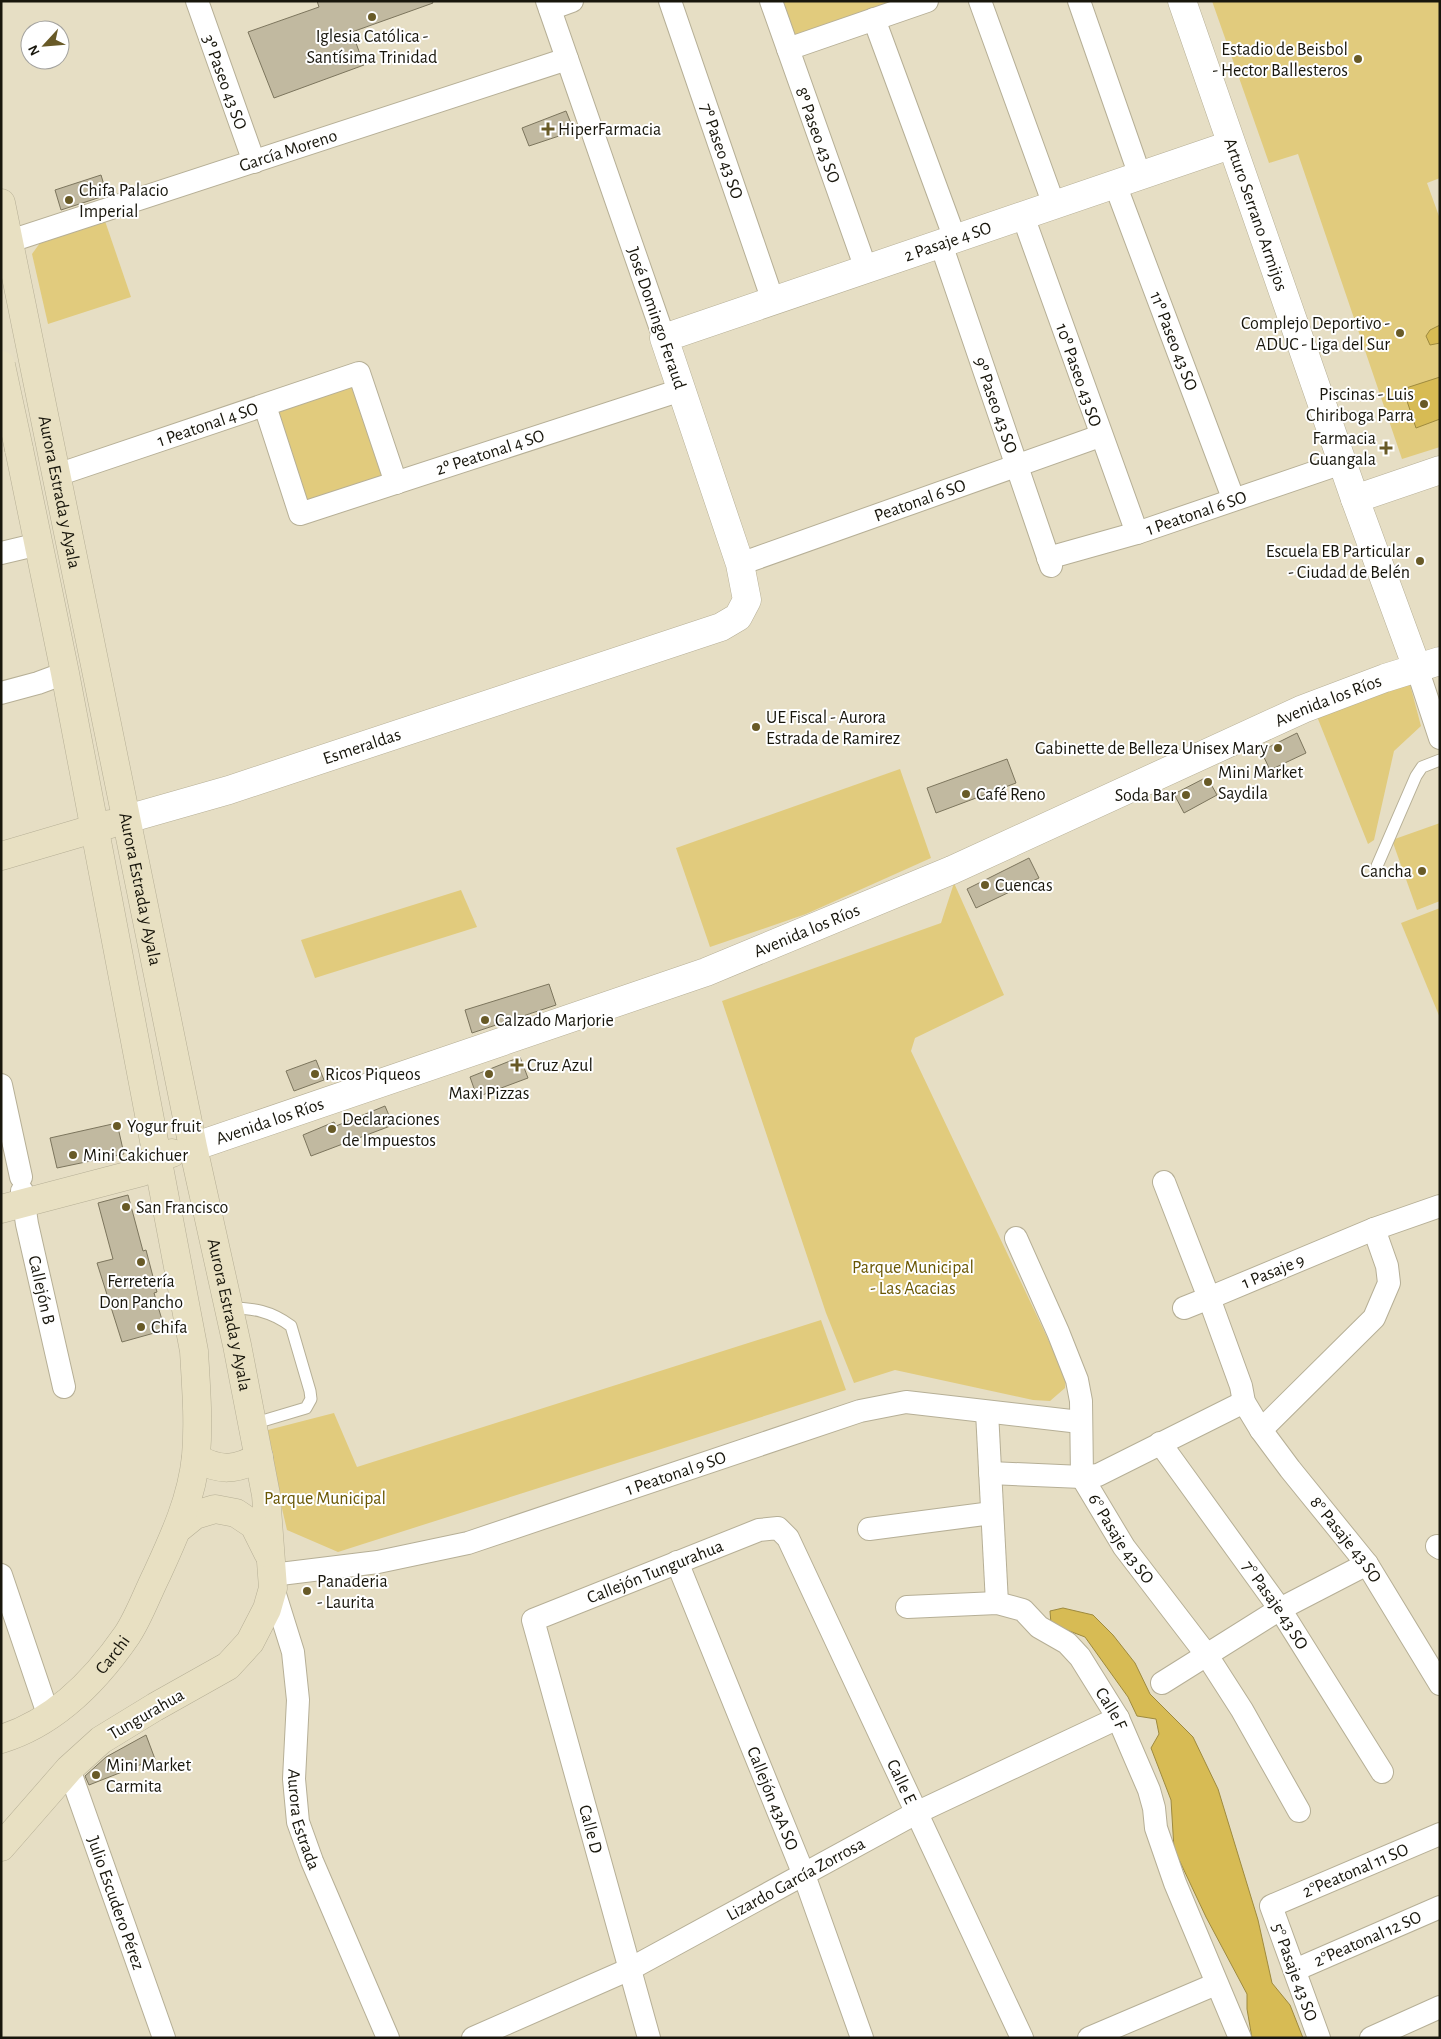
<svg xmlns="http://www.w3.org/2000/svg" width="1441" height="2039" font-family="'Alegreya Sans',sans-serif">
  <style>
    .green { fill: #e1cb7d }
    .water { fill: #d7bb54; stroke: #9e8a3e }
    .building { fill: #c1b9a0; stroke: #7c755d }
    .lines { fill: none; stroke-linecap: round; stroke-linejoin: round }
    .service-casing { stroke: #b6af96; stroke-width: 13 }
    .minor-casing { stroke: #b6af96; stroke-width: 24 }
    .tertiary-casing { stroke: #b6af96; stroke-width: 29 }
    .secondary-casing { stroke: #b6af96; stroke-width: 29 }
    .service { stroke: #fff; stroke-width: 11 }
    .minor { stroke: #fff; stroke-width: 22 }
    .tertiary { stroke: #fff; stroke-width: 28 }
    .secondary { stroke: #e8e0c2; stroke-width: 28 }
    .secondary-bridge-casing { stroke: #b6af96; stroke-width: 29; stroke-linecap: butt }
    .secondary-bridge { stroke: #e8e0c2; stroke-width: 28 }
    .poi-dot { fill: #685a27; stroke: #fff; stroke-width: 2 }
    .labels { text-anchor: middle; stroke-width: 4; stroke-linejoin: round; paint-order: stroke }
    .poi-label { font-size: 18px; fill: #18160c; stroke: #fff; text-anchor: start }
    .street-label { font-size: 18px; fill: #18160c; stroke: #fff }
    .park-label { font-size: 18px; fill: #695602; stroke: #fff }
  </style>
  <rect width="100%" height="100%" fill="#e6dec4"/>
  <g class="green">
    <path d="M776 1H915L791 43Z"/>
    <path d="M1212 1H1440V178L1427 183 1440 219V447L1402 459 1298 154 1269 163Z"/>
    <path d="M105 221 131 297 48 324 32 254 40 243Z"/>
    <path d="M355 382 388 478 307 505 274 411Z"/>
    <path d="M1408 677 1421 726 1394 751 1374 840 1368 844 1316 714Z"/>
    <path d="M900 769 931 858 806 914 710 947 676 848Z"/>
    <path d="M1440 823V901L1417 910 1392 840Z"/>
    <path d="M954 883 1004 995 915 1038 911 1051 1066 1377 1065 1388 1050 1401 1033 1400 895 1370 854 1383 826 1313 722 1001 941 923Z"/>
    <path d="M461 890 477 927 315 978 301 940Z"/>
    <path d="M1440 908V1018L1401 923Z"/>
    <path d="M821 1320 846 1390 338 1552 287 1530 264 1431 334 1413 357 1467Z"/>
  </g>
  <g class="water">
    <path d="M1440 325V343L1430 345 1426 336 1430 330Z"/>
    <path d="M1440 377V419L1416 428 1403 389Z"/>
    <path d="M1063 1608 1093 1615 1113 1635 1135 1663 1150 1694 1193 1737 1218 1789 1258 1920 1272 1983 1290 2005 1303 2038H1252L1247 2009V1994L1206 1917 1174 1849 1171 1800 1151 1748 1159 1734 1156 1719 1137 1716 1128 1697 1085 1637 1051 1624 1050 1611Z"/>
  </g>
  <g class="building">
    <path d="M317 1H432L433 3 352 32 364 65 274 98 248 32 319 7Z"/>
    <path d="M566 111 574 131 529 146 522 128Z"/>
    <path d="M101 175 107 195 61 210 55 190Z"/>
    <path d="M1297 733 1306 753 1270 770 1261 751Z"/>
    <path d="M1007 759 1016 783 936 813 927 788Z"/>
    <path d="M1207 777 1217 795 1184 813 1174 794Z"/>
    <path d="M1029 858 1039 878 976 908 967 889Z"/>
    <path d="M549 984 556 1005 472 1033 465 1010Z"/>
    <path d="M520 1057 528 1078 477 1097 470 1077Z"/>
    <path d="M316 1060 324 1080 294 1091 286 1071Z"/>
    <path d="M385 1106 393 1125 311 1156 303 1135 334 1122 336 1126Z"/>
    <path d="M117 1123 124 1154 57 1168 50 1138Z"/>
    <path d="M128 1195 143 1251 146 1250 157 1292 154 1293 165 1330 122 1342 97 1263 113 1259 98 1203Z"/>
    <path d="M146 1735 155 1759 89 1785 85 1776 106 1757Z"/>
  </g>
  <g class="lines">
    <defs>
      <g id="service">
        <path d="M1377 866 1416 776 1422 767 1440 760"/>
        <path d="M229 1308C253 1308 271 1311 291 1326L310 1391 311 1399 306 1408 252 1424"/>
      </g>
      <g id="minor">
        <path d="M197 1 254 162"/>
        <path d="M547 1 664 338"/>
        <path d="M670 1 773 301"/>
        <path d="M771 1 866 269"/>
        <path d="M980 1 1054 205"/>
        <path d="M1079 1 1140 176"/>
        <path d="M550 9 572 1"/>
        <path d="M874 19 955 239"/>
        <path d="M788 49 927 1"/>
        <path d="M1115 184 1233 498"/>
        <path d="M1023 216 1137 533"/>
        <path id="s1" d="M1 244 567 59"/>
        <path d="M941 244 1051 566"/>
        <path d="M265 406 300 514 681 390"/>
        <path id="s2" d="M57 475 359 373 396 483"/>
        <path d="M1 553 39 544"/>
        <path id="s3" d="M1048 558 1137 533 1342 463"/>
        <path id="s4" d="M740 564 1100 436"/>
        <path d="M1417 668 1440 738"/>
        <path d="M1 693 38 683 65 673"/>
        <path d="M1 1085 21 1177"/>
        <path d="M1164 1182 1209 1298 1184 1308"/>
        <path id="s5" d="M22 1191 27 1224 64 1387"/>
        <path id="s6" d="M1440 1206 1374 1229 1209 1298 1241 1386 1244 1402 1261 1430 1290 1469 1367 1564 1440 1684"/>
        <path id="s7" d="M1016 1238 1058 1332 1077 1380 1081 1401 1082 1477 1124 1547 1206 1654 1242 1710 1299 1811"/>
        <path d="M987 1412 997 1603"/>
        <path d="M1261 1430 1374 1318 1389 1283 1387 1266 1374 1229"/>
        <path id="s8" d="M1160 1443 1280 1609 1382 1772"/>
        <path d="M990 1473 1082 1477 1098 1475 1244 1402"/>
        <path d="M869 1529 992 1513"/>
        <path d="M1437 1546 1440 1548"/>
        <path id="s9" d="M677 1562 804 1875 862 2038"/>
        <path d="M1 1575 49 1717"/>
        <path id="s10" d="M272 1575 378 1562 468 1543 860 1411 906 1402 1080 1422"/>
        <path id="s11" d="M273 1588 293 1652 298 1700 294 1779 298 1822 312 1861 388 2038"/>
        <path id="s12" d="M907 1607 997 1603 1023 1610 1039 1627 1067 1643 1080 1657 1118 1718 1149 1790 1154 1808 1156 1828 1175 1883 1240 2038"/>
        <path d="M1162 1683 1280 1609 1367 1564"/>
        <path id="s13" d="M69 1769 164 2038"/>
        <path id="s14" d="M1295 1970 1440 1907"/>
        <path id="s15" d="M473 2038 630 1969 916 1813 1118 1718"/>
        <path id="s16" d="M649 2038 533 1620 759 1530 778 1528 788 1538 1022 2038"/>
        <path d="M1089 2038 1216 1984"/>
        <path id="s17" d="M1319 2038 1271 1906 1440 1834"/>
        <path d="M1371 2038 1440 2007"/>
      </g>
      <g id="tertiary">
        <path id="s18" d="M1182 1 1355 499 1417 668"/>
        <path d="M1355 499 1440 470"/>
        <path id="s19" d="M127 819 229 790 721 627 738 617 747 600 740 564 664 338 1230 145"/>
        <path id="s20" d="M193 1147 706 972 952 870 1303 709 1385 678 1440 661"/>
      </g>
      <g id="secondary">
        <path id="s21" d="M1 203 193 1147 237 1345 266 1495 273 1588 267 1609 250 1642 228 1666 155 1707 101 1740 69 1769 1 1847"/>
        <path d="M1 856 110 824"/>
        <path d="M1 1209 142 1172 157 1158 172 1153"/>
        <path d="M196 1458C219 1471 236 1471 259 1457"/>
        <path d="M179 1528 195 1515 215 1509 236 1513 254 1525 268 1553"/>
        <path id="s22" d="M1 1739C54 1723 96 1680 127 1635 139 1617 147 1594 157 1574 174 1537 192 1498 196 1456 199 1421 196 1386 194 1351L65 673 19 449"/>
      </g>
    </defs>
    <use href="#service" class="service-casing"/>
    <use href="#minor" class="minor-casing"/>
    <use href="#tertiary" class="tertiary-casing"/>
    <use href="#secondary" class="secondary-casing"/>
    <use href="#service" class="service"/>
    <use href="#minor" class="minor"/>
    <use href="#tertiary" class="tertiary"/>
    <use href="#secondary" class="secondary"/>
    <defs>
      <path id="secondary-bridge" d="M1 365 19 449"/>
    </defs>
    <use href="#secondary-bridge" class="secondary-bridge-casing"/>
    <use href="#secondary-bridge" class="secondary-bridge"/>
  </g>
  <g class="poi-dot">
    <circle cx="372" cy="17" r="5"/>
    <circle cx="1358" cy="59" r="5"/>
    <path d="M545.5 121.5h5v5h5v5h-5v5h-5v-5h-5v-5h5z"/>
    <circle cx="69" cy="200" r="5"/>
    <circle cx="1400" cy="333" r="5"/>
    <circle cx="1424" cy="404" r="5"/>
    <path d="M1383.5 440.5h5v5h5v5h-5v5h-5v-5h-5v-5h5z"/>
    <circle cx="1420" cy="561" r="5"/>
    <circle cx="756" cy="727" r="5"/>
    <circle cx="1278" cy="748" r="5"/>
    <circle cx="1208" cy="782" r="5"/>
    <circle cx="966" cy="794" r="5"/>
    <circle cx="1186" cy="795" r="5"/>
    <circle cx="1422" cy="871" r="5"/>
    <circle cx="985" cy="885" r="5"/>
    <circle cx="485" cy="1020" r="5"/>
    <path d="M514.5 1057.5h5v5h5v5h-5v5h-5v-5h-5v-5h5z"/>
    <circle cx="315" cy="1074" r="5"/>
    <circle cx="489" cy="1074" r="5"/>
    <circle cx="117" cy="1126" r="5"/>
    <circle cx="332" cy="1129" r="5"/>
    <circle cx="73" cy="1155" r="5"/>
    <circle cx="126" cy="1207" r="5"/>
    <circle cx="141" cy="1262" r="5"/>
    <circle cx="141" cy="1327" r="5"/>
    <circle cx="307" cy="1591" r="5"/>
    <circle cx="96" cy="1775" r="5"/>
  </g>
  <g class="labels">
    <g class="poi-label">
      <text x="372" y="42" text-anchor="middle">Iglesia Católica -<tspan x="372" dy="21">Santísima Trinidad</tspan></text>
      <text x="1348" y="55" text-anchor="end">Estadio de Beisbol<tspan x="1348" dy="21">- Hector Ballesteros</tspan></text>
      <text x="558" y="135">HiperFarmacia</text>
      <text x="79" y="196">Chifa Palacio<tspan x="79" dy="21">Imperial</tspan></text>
      <text x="1390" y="329" text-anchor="end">Complejo Deportivo -<tspan x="1390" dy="21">ADUC - Liga del Sur</tspan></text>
      <text x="1414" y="400" text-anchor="end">Piscinas - Luis<tspan x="1414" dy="21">Chiriboga Parra</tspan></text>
      <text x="1376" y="444" text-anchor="end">Farmacia<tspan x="1376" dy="21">Guangala</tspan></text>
      <text x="1410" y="557" text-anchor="end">Escuela EB Particular<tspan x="1410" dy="21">- Ciudad de Belén</tspan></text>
      <text x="766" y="723">UE Fiscal - Aurora<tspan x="766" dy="21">Estrada de Ramirez</tspan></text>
      <text x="1268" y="754" text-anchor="end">Gabinette de Belleza Unisex Mary</text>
      <text x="1218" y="778">Mini Market<tspan x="1218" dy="21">Saydila</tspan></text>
      <text x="976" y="800">Café Reno</text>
      <text x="1176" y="801" text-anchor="end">Soda Bar</text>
      <text x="1412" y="877" text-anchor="end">Cancha</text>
      <text x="995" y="891">Cuencas</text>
      <text x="495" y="1026">Calzado Marjorie</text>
      <text x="527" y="1071">Cruz Azul</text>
      <text x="325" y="1080">Ricos Piqueos</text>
      <text x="489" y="1099" text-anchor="middle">Maxi Pizzas</text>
      <text x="342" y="1125">Declaraciones<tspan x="342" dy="21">de Impuestos</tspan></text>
      <text x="127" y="1132">Yogur fruit</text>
      <text x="83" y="1161">Mini Cakichuer</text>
      <text x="136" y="1213">San Francisco</text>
      <text x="141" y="1287" text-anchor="middle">Ferretería<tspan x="141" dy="21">Don Pancho</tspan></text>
      <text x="151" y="1333">Chifa</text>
      <text x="317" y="1587">Panaderia<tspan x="317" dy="21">- Laurita</tspan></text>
      <text x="106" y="1771">Mini Market<tspan x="106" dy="21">Carmita</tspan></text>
    </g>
    <g class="street-label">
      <text transform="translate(225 82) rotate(70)" y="6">3º Paseo 43 SO</text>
      <text transform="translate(818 135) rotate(70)" y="6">8º Paseo 43 SO</text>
      <text dy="6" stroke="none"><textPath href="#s1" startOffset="302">García Moreno</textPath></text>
      <text transform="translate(722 151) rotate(71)" y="6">7º Paseo 43 SO</text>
      <text dy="6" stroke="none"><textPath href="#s18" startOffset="226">Arturo Serrano Armijos</textPath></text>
      <text dy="6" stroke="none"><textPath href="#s19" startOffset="1238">2 Pasaje 4 SO</textPath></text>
      <text transform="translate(657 318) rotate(71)" y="6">José Domingo Feraud</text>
      <text transform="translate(1174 341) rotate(69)" y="6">11º Paseo 43 SO</text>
      <text transform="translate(1079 375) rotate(71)" y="6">10º Paseo 43 SO</text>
      <text transform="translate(996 405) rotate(71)" y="6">9º Paseo 43 SO</text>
      <text dy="6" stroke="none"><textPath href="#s2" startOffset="159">1 Peatonal 4 SO</textPath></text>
      <text transform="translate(490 452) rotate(-18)" y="6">2º Peatonal 4 SO</text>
      <text dy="6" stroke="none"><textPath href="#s21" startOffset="295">Aurora Estrada y Ayala</textPath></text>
      <text dy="6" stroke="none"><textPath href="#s4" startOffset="191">Peatonal 6 SO</textPath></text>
      <text dy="6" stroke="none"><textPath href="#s3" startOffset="155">1 Peatonal 6 SO</textPath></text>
      <text dy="6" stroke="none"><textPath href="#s20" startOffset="1221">Avenida los Ríos</textPath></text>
      <text dy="6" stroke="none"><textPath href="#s19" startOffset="246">Esmeraldas</textPath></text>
      <text dy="6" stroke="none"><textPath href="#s21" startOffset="700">Aurora Estrada y Ayala</textPath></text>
      <text dy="6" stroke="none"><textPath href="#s20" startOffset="651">Avenida los Ríos</textPath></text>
      <text dy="6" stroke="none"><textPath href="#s20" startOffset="81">Avenida los Ríos</textPath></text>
      <text transform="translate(1273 1271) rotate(-22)" y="6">1 Pasaje 9</text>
      <text dy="6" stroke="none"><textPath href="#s5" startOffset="101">Callejón B</textPath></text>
      <text dy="6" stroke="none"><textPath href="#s21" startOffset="1135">Aurora Estrada y Ayala</textPath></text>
      <text dy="6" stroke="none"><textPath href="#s10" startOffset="418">1 Peatonal 9 SO</textPath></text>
      <text dy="6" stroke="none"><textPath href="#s7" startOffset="325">6° Pasaje 43 SO</textPath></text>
      <text dy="6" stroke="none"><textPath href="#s6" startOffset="530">8° Pasaje 43 SO</textPath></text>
      <text dy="6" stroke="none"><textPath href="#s16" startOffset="565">Callejón Tungurahua</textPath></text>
      <text dy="6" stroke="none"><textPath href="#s8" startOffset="199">7° Pasaje 43 SO</textPath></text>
      <text dy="6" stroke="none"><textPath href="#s22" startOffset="142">Carchi</textPath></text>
      <text dy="6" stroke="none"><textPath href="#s12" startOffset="252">Calle F</textPath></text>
      <text transform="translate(146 1714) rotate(-30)" y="6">Tungurahua</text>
      <text dy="6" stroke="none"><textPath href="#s16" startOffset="979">Calle E</textPath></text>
      <text dy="6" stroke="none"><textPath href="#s9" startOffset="255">Callejón 43A SO</textPath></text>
      <text dy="6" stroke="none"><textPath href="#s11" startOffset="236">Aurora Estrada</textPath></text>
      <text transform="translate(591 1829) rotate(75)" y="6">Calle D</text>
      <text dy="6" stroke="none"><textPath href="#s17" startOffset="232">2°Peatonal 11 SO</textPath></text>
      <text dy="6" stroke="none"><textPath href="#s15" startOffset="360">Lizardo García Zorrosa</textPath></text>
      <text dy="6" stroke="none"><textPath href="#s13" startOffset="142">Julio Escudero Pérez</textPath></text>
      <text dy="6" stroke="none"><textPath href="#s14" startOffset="79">2°Peatonal 12 SO</textPath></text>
      <text transform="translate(1295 1972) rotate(70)" y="6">5° Pasaje 43 SO</text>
    </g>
    <g class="park-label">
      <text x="913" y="1273">Parque Municipal<tspan x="913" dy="21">- Las Acacias</tspan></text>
      <text x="325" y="1504">Parque Municipal</text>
    </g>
  </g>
  <rect width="1441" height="2039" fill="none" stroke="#18160c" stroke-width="5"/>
  <g transform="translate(45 45) rotate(244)"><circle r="24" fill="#ffffff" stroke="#a3a29e"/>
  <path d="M0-4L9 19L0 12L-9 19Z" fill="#685a27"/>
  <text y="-8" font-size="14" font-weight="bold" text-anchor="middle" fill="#18160c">N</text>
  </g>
</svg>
